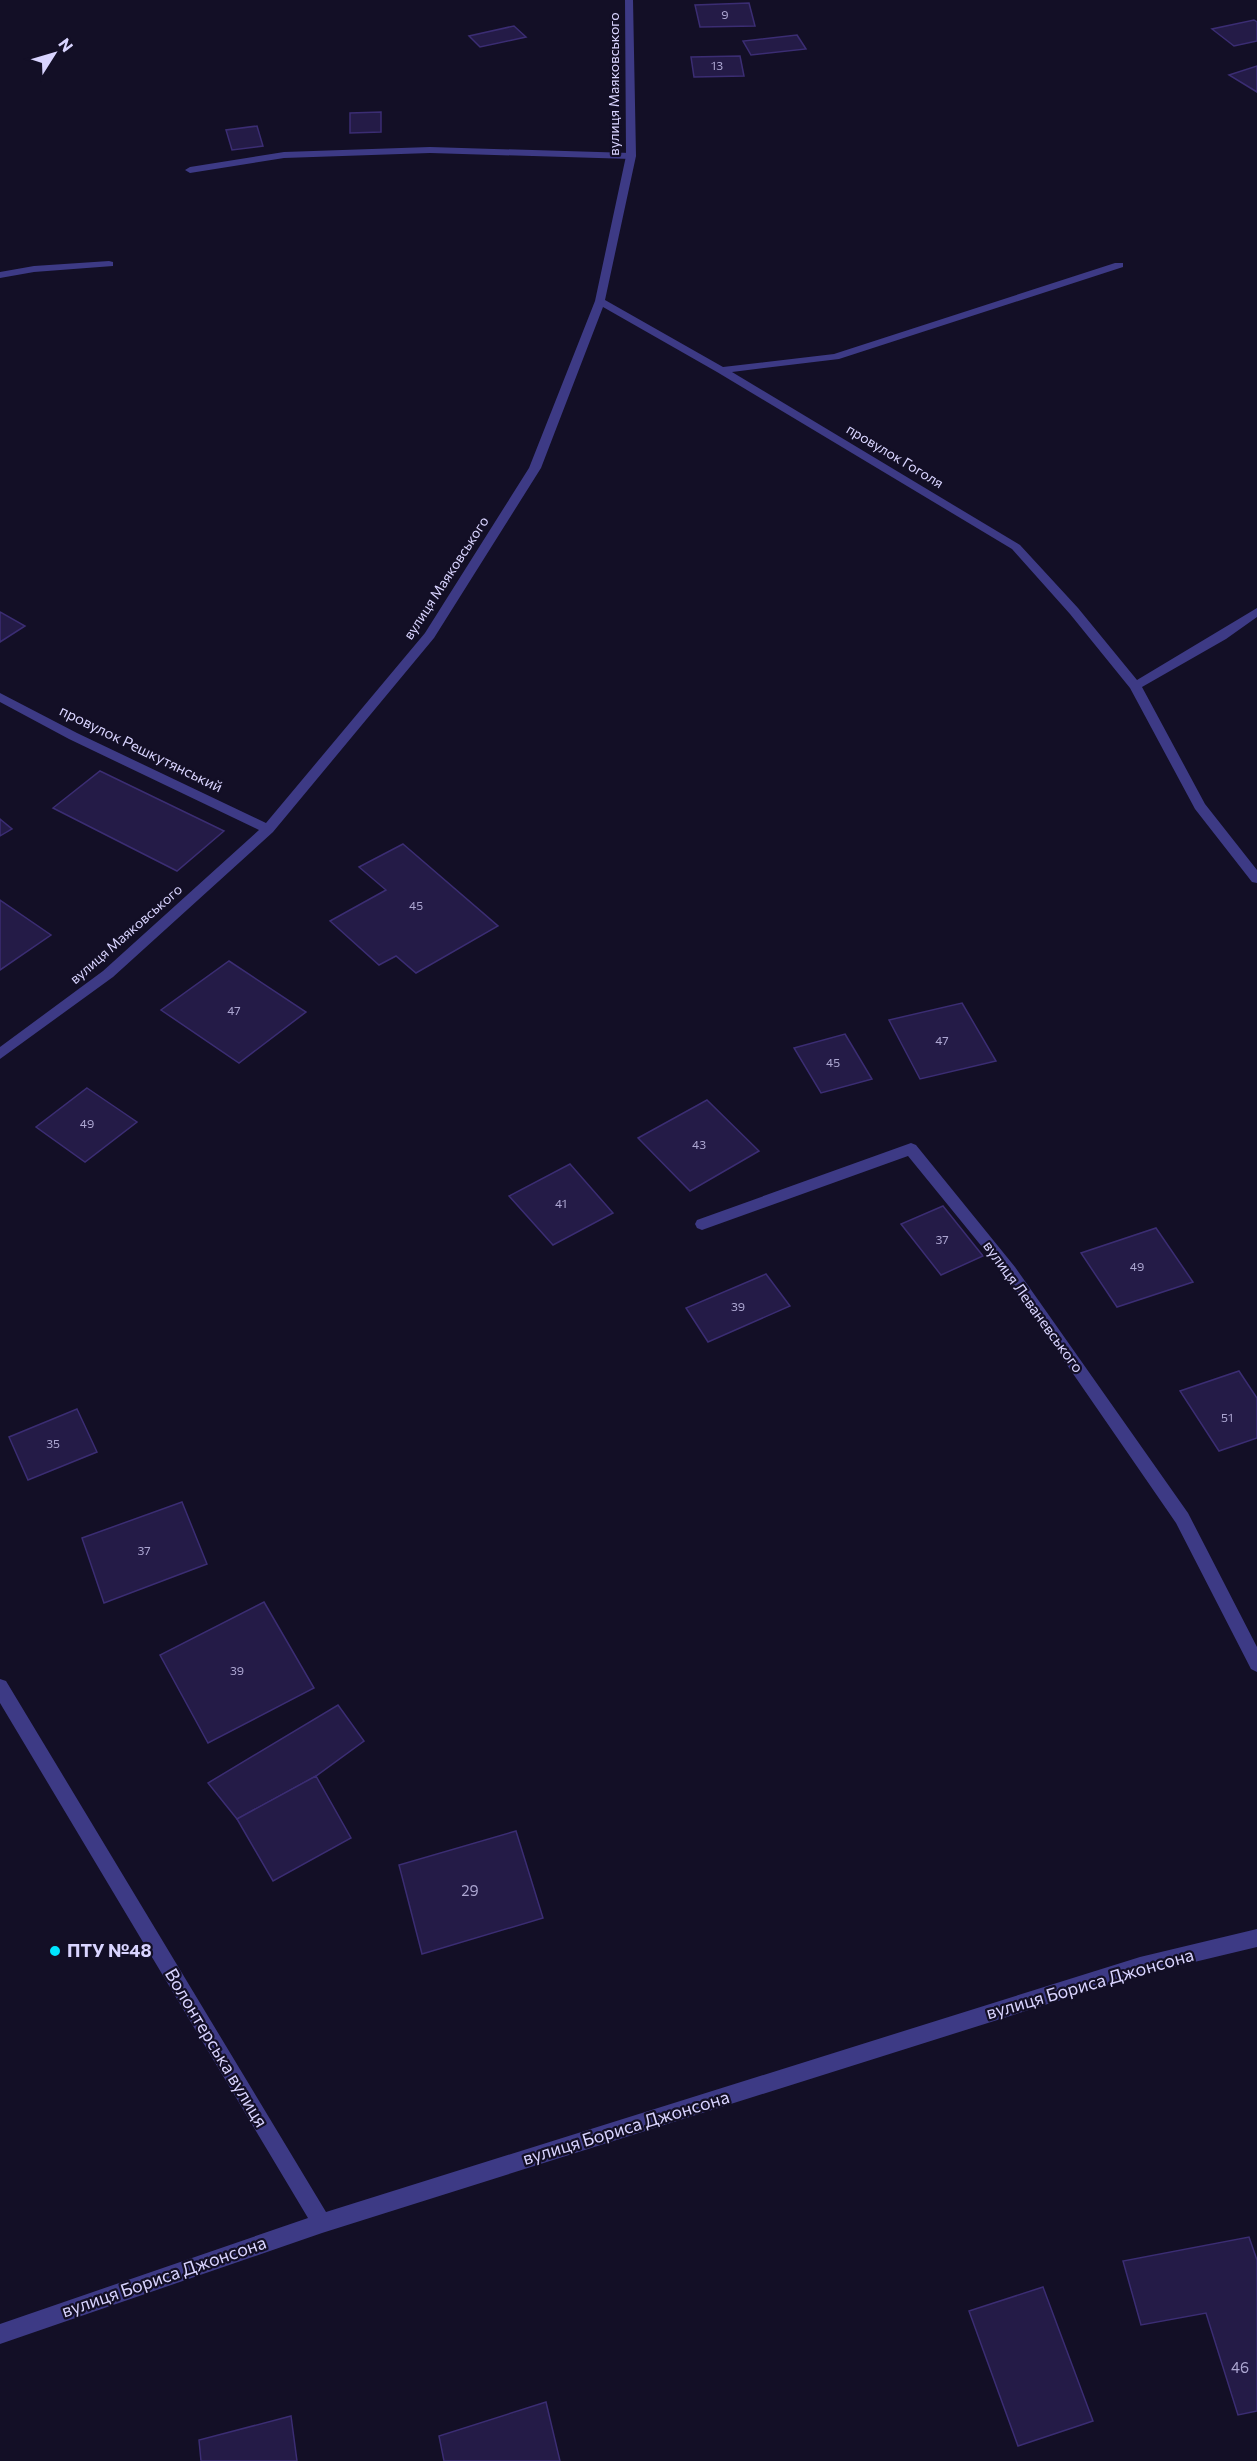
<svg xmlns="http://www.w3.org/2000/svg" width="1257" height="2461" font-family="Commissioner,sans-serif">
  <style>
    .building { fill: #241b47; stroke: #3b2d73; stroke-width: 1.5 }
    .lines { fill: none; stroke-linecap: round; stroke-linejoin: round }
    .service { fill: #3d3a85; fill-rule: evenodd }
    .minor { fill: #3d3a85; fill-rule: evenodd }
    .poi-dot { fill: #00e5ff; stroke: #130f26; stroke-width: 2 }
    .labels { text-anchor: middle; stroke-width: 4.5; stroke-linejoin: round; paint-order: stroke }
    .number-label { font-size: 12px; fill: #aca6d1 }
    .far-street-label { font-size: 14px; fill: #d9d4ff; stroke: #130f26 }
    .street-label { font-size: 15px; fill: #d9d4ff; stroke: #130f26 }
    .near-number-label { font-size: 15px; fill: #aca6d1 }
    .near-poi-label { font-size: 18px; font-weight: bold; fill: #d9d4ff; stroke: #130f26; text-anchor: start }
    .near-street-label { font-size: 18px; fill: #d9d4ff; stroke: #130f26 }
  </style>
  <rect width="100%" height="100%" fill="#130f26"/>
  <g class="building">
    <path d="M749 3 755 26 700 27 695 5Z"/>
    <path d="M1254 20 1257 22V41L1234 46 1212 29Z"/>
    <path d="M514 26 526 37 480 47 469 36Z"/>
    <path d="M797 35 806 49 751 55 743 41Z"/>
    <path d="M740 56 744 76 694 77 691 57Z"/>
    <path d="M1257 66V92L1229 75Z"/>
    <path d="M381 112V132L350 133V113Z"/>
    <path d="M257 126 263 146 232 150 226 130Z"/>
    <path d="M0 612 25 626 0 642Z"/>
    <path d="M100 771 224 831 177 871 53 808Z"/>
    <path d="M0 819 12 829 0 836Z"/>
    <path d="M403 844 498 926 416 973 396 956 379 965 330 921 386 890 359 867Z"/>
    <path d="M0 900 51 935 0 970Z"/>
    <path d="M229 961 306 1012 239 1063 161 1010Z"/>
    <path d="M962 1003 996 1061 920 1079 889 1020Z"/>
    <path d="M845 1034 872 1079 821 1093 794 1048Z"/>
    <path d="M87 1088 137 1122 85 1162 36 1127Z"/>
    <path d="M707 1100 759 1151 690 1191 638 1138Z"/>
    <path d="M570 1164 613 1213 553 1245 509 1196Z"/>
    <path d="M943 1206 983 1256 941 1275 901 1224Z"/>
    <path d="M1156 1228 1193 1282 1117 1307 1081 1253Z"/>
    <path d="M766 1274 790 1306 708 1342 686 1308Z"/>
    <path d="M1239 1371 1257 1398V1438L1219 1451 1180 1391Z"/>
    <path d="M77 1409 97 1452 28 1480 9 1437Z"/>
    <path d="M182 1502 207 1564 104 1603 82 1538Z"/>
    <path d="M264 1602 314 1688 208 1743 160 1655Z"/>
    <path d="M338 1705 364 1741 316 1776 237 1819 208 1783Z"/>
    <path d="M316 1776 351 1838 273 1881 237 1819Z"/>
    <path d="M516 1831 543 1918 422 1954 399 1865Z"/>
    <path d="M1249 2237 1257 2260V2411L1238 2415 1206 2313 1141 2325 1123 2261Z"/>
    <path d="M1043 2287 1093 2421 1018 2446 969 2311Z"/>
    <path d="M546 2402 560 2461H444L439 2436Z"/>
    <path d="M291 2416 297 2461H201L199 2440Z"/>
  </g>
  <g class="lines">
    <g class="service">
      <path d="M430 147 631 153 636 156 631 159 430 153 284 158 190 173 185 170 190 167 284 152Z"/>
      <path d="M109 261 113 262V266L34 272 0 278V272L34 266Z"/>
      <path d="M911 1143 916 1145 1015 1267 1188 1513 1257 1647V1672L1251 1669 1176 1523 1005 1275 908 1156 702 1230 697 1228 695 1224 697 1220Z"/>
    </g>
    <g class="minor">
      <path d="M625 0H633L636 156 605 300 723 367 834 354 1115 263H1123V267L839 359 732 372 1020 545 1078 608 1137 680 1257 608V617L1226 639 1142 687 1205 804 1257 870V883L1252 882 1195 809 1130 688 1070 614 1012 549 717 372 603 307 541 468 434 638 273 832 113 977 0 1059V1047L103 971 259 830 69 739 0 702V693L77 733 266 823 425 633 529 468 595 301 626 156Z"/>
      <path d="M0 1679 6 1681 326 2212 1140 1957 1257 1929V1947L1140 1975 322 2233 0 2344V2324L308 2218 0 1703Z"/>
    </g>
  </g>
  <circle class="poi-dot" cx="55" cy="1951" r="6"/>
  <g class="labels">
    <g class="number-label">
      <text x="725" y="19">9</text>
      <text x="717" y="70">13</text>
      <text x="416" y="910">45</text>
      <text x="234" y="1015">47</text>
      <text x="942" y="1045">47</text>
      <text x="833" y="1067">45</text>
      <text x="87" y="1128">49</text>
      <text x="699" y="1149">43</text>
      <text x="561" y="1208">41</text>
      <text x="942" y="1244">37</text>
      <text x="1137" y="1271">49</text>
      <text x="738" y="1311">39</text>
      <text x="1227" y="1422">51</text>
      <text x="53" y="1448">35</text>
      <text x="144" y="1555">37</text>
      <text x="237" y="1675">39</text>
    </g>
    <g class="far-street-label">
      <text transform="translate(614 84) rotate(-90)" y="5">вулиця Маяковського</text>
      <text transform="translate(895 456) rotate(31)" y="5">провулок Гоголя</text>
      <text transform="translate(446 578) rotate(-57)" y="5">вулиця Маяковського</text>
      <text transform="translate(126 934) rotate(-41)" y="5">вулиця Маяковського</text>
    </g>
    <g class="street-label">
      <text transform="translate(141 749) rotate(26)" y="5">провулок Решкутянський</text>
      <text transform="translate(1033 1307) rotate(54)" y="5">вулиця Леваневського</text>
    </g>
    <g class="near-number-label">
      <text x="470" y="1896">29</text>
      <text x="1240" y="2373">46</text>
    </g>
    <g class="near-poi-label">
      <text x="67" y="1957">ПТУ №48</text>
    </g>
    <g class="near-street-label">
      <text transform="translate(1090 1984) rotate(-16)" y="6">вулиця Бориса Джонсона</text>
      <text transform="translate(216 2048) rotate(59)" y="6">Волонтерська вулиця</text>
      <text transform="translate(626 2128) rotate(-17)" y="6">вулиця Бориса Джонсона</text>
      <text transform="translate(164 2277) rotate(-19)" y="6">вулиця Бориса Джонсона</text>
    </g>
  </g>
  <g transform="translate(54 54) rotate(53)" stroke="#130f26" stroke-width="4.5" paint-order="stroke">
  <path d="M0-4.5L10 22L0 15L-10 22Z" fill="#d9d4ff"/>
  <text y="-9" font-size="16" font-weight="bold" text-anchor="middle" fill="#d9d4ff">N</text>
  </g>
</svg>
